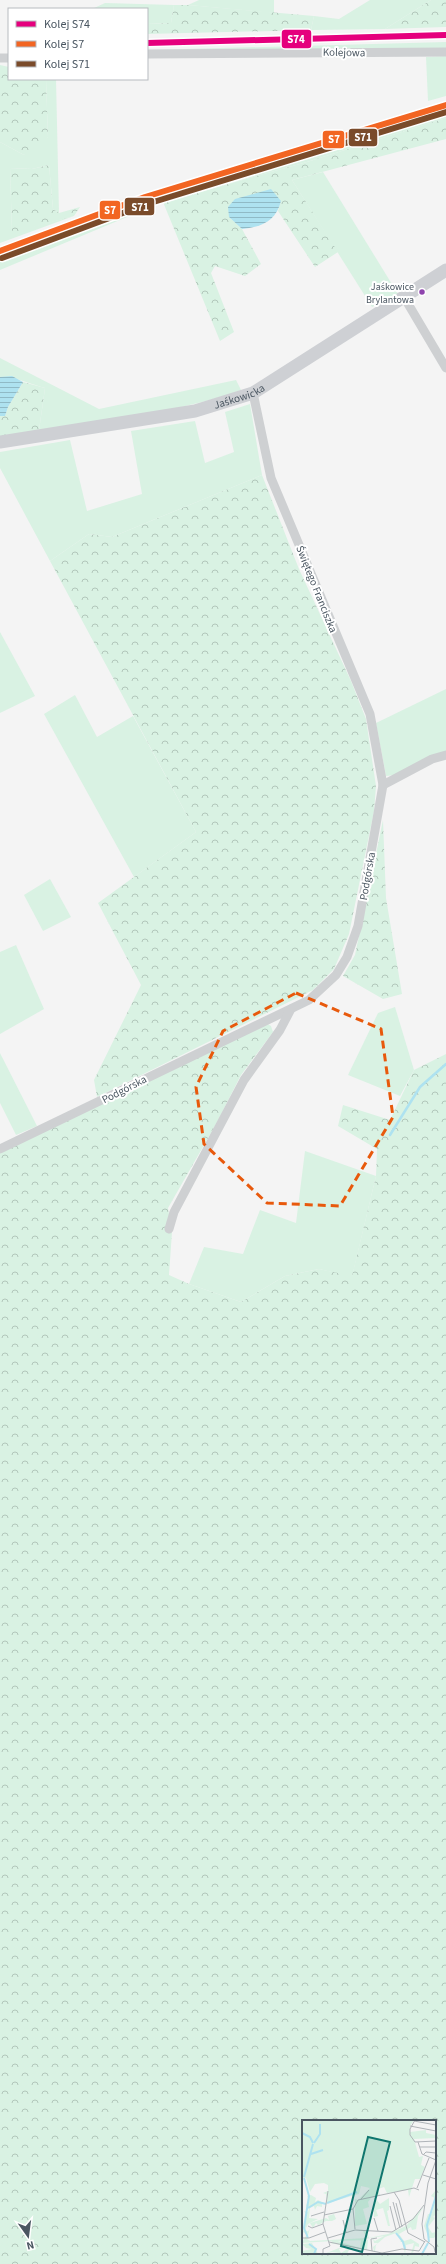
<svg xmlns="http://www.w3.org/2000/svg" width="446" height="2264" font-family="'Source Sans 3',sans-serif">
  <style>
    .grass { fill: #d9f2e3 }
    .forest { fill: url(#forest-crowns); fill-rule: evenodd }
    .water { fill: url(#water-rules) }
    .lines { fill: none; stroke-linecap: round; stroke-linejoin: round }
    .stream { stroke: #aee2f0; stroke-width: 2.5 }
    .street { stroke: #ced0d2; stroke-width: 9 }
    .secondary { stroke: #ced0d4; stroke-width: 13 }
    .rail-1-casing { stroke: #fff; stroke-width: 9 }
    .rail-2-casing { stroke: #fff; stroke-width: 9 }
    .rail-3-casing { stroke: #fff; stroke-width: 9 }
    .rail-1 { stroke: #e5007d; stroke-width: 6 }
    .rail-2 { stroke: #f26522; stroke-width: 6 }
    .rail-3 { stroke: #7a4b2a; stroke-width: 6 }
    .marked { fill: none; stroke: #e8590c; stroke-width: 3; stroke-dasharray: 8 5; stroke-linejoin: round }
    .bus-dot { fill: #8e44ad; stroke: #fff; stroke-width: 1.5 }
    .labels { text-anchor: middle; stroke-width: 4; stroke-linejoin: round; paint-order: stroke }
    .bus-label { font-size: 10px; fill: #4a5661; stroke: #fff; text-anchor: end }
    .street-label { font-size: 11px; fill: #4a5661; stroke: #fff }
    .inset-river { fill: none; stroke: #aee2f0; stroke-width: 2 }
    .inset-road { fill: none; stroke: #b0b5b9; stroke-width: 1 }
    .view { fill: #0f766e; fill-opacity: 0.15; stroke: #0f766e; stroke-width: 2 }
    .inset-edge { fill: none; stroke: #4a5661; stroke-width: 2 }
    .line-badge { stroke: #fff; stroke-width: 1.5 }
    .badge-label { font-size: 11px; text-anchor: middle; font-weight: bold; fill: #fff }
  </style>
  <defs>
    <pattern id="forest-crowns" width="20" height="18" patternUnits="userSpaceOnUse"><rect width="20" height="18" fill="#d9f2e3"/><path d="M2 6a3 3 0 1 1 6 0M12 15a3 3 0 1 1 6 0" fill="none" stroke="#b2c7bb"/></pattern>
    <pattern id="water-rules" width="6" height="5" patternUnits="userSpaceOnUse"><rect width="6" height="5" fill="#aee2f0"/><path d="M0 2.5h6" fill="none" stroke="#90bac6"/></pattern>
  </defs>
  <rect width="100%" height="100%" fill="#f4f4f4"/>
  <g class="grass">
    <path d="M199 0H274V13L188 5Z"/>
    <path d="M370 0H431L385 29 311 30 314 16 339 19Z"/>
    <path d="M105 3 174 5 171 23 147 24V9H92Z"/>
    <path d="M446 42V49L147 50Z"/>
    <path d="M446 56V96L428 101 426 57Z"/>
    <path d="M46 79H56L59 213 53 209 49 165 32 169 10 168 12 232 74 216 0 243V142L24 155 48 137Z"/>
    <path d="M446 112V118L307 162 163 202 0 270V257C144 197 297 158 446 112Z"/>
    <path d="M323 172 398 294 372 307 292 180Z"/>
    <path d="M0 358 99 409 236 380 241 390C176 413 107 420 39 430L45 388C30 384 15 376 0 377Z"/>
    <path d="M250 404 262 475 112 537 89 534 50 561 0 468V452L70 440 87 511 142 494 131 431 195 421 205 463 234 452 225 412Z"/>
    <path d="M0 632 35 696 0 713Z"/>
    <path d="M446 689V752L395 775 386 776 376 723Z"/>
    <path d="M75 695 97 737 133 716 196 832 134 877 44 714Z"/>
    <path d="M50 879 71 917 43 931 24 895Z"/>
    <path d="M16 945 44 1009 0 1034V952Z"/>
    <path d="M395 1007 414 1070 400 1096 348 1075 378 1013Z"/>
    <path d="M0 1053 37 1126 16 1135 0 1103Z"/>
    <path d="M305 1151 376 1176 352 1277 319 1269 285 1276 241 1302 189 1284 204 1247 243 1254 260 1210 296 1223Z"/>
  </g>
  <g class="forest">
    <path d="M431 0H446V27L385 29Z"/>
    <path d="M174 5H188L314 16 311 30 147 34V24L171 23Z"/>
    <path d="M0 65 9 67V79H46L48 137 37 151 24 155 0 142Z"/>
    <path d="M446 118V139L292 180 338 252 315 267 278 211 281 201 229 217 242 229 261 264 245 276 215 266 211 273 234 332 220 341 163 202 307 162Z"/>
    <path d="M49 165 53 209 59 213 80 207 74 216 12 233 10 168 32 169Z"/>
    <path d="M23 382 45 388 39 430 0 437V416H5L8 407Z"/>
    <path d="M262 475 299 569 351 681 366 719 376 786 374 811 349 934 334 969 313 990 97 1097 94 1080 141 985 98 903 196 832 50 561 89 534 112 537Z"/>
    <path d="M383 820 386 898 402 994 383 999 343 976 355 955Z"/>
    <path d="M266 1023 271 1026 273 1032 241 1075 216 1124 168 1208 172 1232 169 1275 189 1284 241 1302 285 1276 319 1269 352 1276 376 1176 377 1149 338 1126 343 1105 390 1120 414 1070 446 1054V2264H0V1153ZM303 2121H435V2253H303Z"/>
  </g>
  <g class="water">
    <path d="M271 189 281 201C276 221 262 227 242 229L229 217 228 207 235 199Z"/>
    <path d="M12 376 23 382 8 407 5 416H0V377Z"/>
  </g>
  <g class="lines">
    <path class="stream" d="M390 1135 420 1087 446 1064"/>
    <g class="street">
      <path d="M147 54 446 52"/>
      <path d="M0 58H9"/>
      <path d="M404 297 446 368"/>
      <path d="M383 785 432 759 446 755"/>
      <path d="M0 1149 309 1000 336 975 347 957 358 926 383 785 370 714 271 478 253 393"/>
      <path d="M169 1229 174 1212 244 1080 280 1030 291 1009"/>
    </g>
    <path class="secondary" id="s1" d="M0 442 195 411 253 393 446 270"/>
    <defs>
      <path id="rail-1" d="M147 43 446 35"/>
      <path id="rail-2" d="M0 251 145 197 446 105"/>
      <path id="rail-3" d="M2 258 147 204 446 112"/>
    </defs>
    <use href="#rail-1" class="rail-1-casing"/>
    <use href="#rail-2" class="rail-2-casing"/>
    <use href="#rail-3" class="rail-3-casing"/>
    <use href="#rail-1" class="rail-1"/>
    <use href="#rail-2" class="rail-2"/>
    <use href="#rail-3" class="rail-3"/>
  </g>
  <path class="marked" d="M296 993 381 1029 393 1117 340 1206 267 1203 204 1144 196 1087 223 1031Z"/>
  <circle class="bus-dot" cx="422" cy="292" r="3.5"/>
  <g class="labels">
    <g class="bus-label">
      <text x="414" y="290">Jaśkowice<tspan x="414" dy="13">Brylantowa</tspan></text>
    </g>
    <g class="street-label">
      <text transform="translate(344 52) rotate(1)" y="4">Kolejowa</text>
      <text dy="4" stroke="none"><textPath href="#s1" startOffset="244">Jaśkowicka</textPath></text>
      <text transform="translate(317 589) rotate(68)" y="4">Świętego Franciszka</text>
      <text transform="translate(367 876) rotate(-80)" y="4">Podgórska</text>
      <text transform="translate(124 1089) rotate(-27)" y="4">Podgórska</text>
    </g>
  </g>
  <g transform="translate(302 2120)">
    <rect width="134" height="134" fill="#f4f4f4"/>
    <path d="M72 77 78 84 87 78V90L85 91 88 106H86L81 88 74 90 76 96 72 97ZM122 86 116 96 114 109 110 110 109 107 97 114 102 121 109 119 117 124V127L113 126 112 131 109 134 112 123 104 125 103 134 101 122H98L100 120 94 113 83 117 74 125 73 131 80 133 28 123 30 121 0 123 8 108 5 119 8 121 65 118 61 111 55 110H64L67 118 86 114 104 106ZM82 116 73 121 71 119 72 123H76L71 127 72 131 65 130 66 120 62 119ZM59 120 58 128 36 121 62 120ZM32 94 34 99 30 101H24L16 105 14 103 11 108 8 103 24 98 27 100 26 96ZM10 123 16 134H0V131L10 129 4 128 0 124ZM42 126 44 127 37 129 39 133 47 128 51 129 47 130 45 134 30 132 22 134Z" fill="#d9f2e3" fill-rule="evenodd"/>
    <path d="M0 0H112L108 6V12L124 10V13L134 15V18L112 19 117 37 121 36 119 45 123 47 118 59H113L107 77 106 70 85 73 82 67 76 69 78 75 69 78 66 82 67 87 61 89 65 104 53 106V79L56 80 68 68 59 66 57 74 25 83 24 74 21 73 26 71V65L22 63 13 64 8 72 4 58H0ZM134 70V94L131 97 133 98 126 107 130 113 134 112V115L132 118H127L122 106 126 94H129L131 90 133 78 129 76ZM9 75 14 78 13 82 16 80 24 84H20V87L15 86 13 90 12 86 8 88 7 98 16 99 6 104 3 110 7 112 4 114 1 112 5 95 2 91 6 92 7 88 4 86 7 79 5 76Z" fill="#d9f2e3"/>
    <path class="inset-river" d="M0 13 8 17 11 23M12 23 18 14V4M9 34 21 30M2 57 11 24M2 58 7 76 2 108 6 118M25 83 55 72M6 88 16 82 24 84M94 113 101 122 103 129M127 122 125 105 134 76M7 124 14 129 12 134M120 134 126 123"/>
    <path class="inset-road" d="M113 0 108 9V15L113 22 134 21M112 1 134 5M108 6 134 11M116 22 120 34 134 40M118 27H134M121 35 124 32 134 33M121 55 134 59M115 68 127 38M92 72 97 80 106 113 123 122M59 79 67 70M91 82 98 108M94 83 100 107M88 86 94 110M22 95 51 89M9 96 22 92M72 98 76 111M41 100 44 112M6 106 10 108 21 104M53 109 51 89 56 80 112 68 117 70M0 118H7L23 112M26 118 53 110 90 112 111 99 122 85M27 122 80 133M70 131 69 119 75 118M133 132 132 127 122 119 120 104 126 63 134 40M80 133 100 129 117 131 123 121M21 134V129L28 126 21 104 26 71"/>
    <path class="view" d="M66 17 88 22 60 132 39 126Z"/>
    <rect width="134" height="134" class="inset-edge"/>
  </g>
  <g class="line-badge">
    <rect x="281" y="29" width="31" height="20" rx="4" fill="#e5007d"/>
    <rect x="348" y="128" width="30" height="19" rx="4" fill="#7a4b2a"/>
    <rect x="322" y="130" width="23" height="19" rx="4" fill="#f26522"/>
    <rect x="124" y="197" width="31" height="19" rx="4" fill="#7a4b2a"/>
    <rect x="99" y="200" width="22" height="20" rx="4" fill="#f26522"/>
  </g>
  <g class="badge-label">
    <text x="296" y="43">S74</text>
    <text x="363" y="141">S71</text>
    <text x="334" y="143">S7</text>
    <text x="140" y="211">S71</text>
    <text x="110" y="214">S7</text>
  </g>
  <rect x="8" y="8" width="140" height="72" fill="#ffffff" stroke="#b7bbc0"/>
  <rect x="16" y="21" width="20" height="6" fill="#e5007d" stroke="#b7bbc0"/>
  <text x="44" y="28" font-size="12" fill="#4a5661">Kolej S74</text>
  <rect x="16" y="41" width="20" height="6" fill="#f26522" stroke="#b7bbc0"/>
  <text x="44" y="48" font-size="12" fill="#4a5661">Kolej S7</text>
  <rect x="16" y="61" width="20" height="6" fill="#7a4b2a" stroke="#b7bbc0"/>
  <text x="44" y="68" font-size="12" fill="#4a5661">Kolej S71</text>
  <g transform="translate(28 2236) rotate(166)" stroke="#ffffff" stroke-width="3" paint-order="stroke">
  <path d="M0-3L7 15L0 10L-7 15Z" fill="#4a5661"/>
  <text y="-6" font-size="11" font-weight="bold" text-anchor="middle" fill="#4a5661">N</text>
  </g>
</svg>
